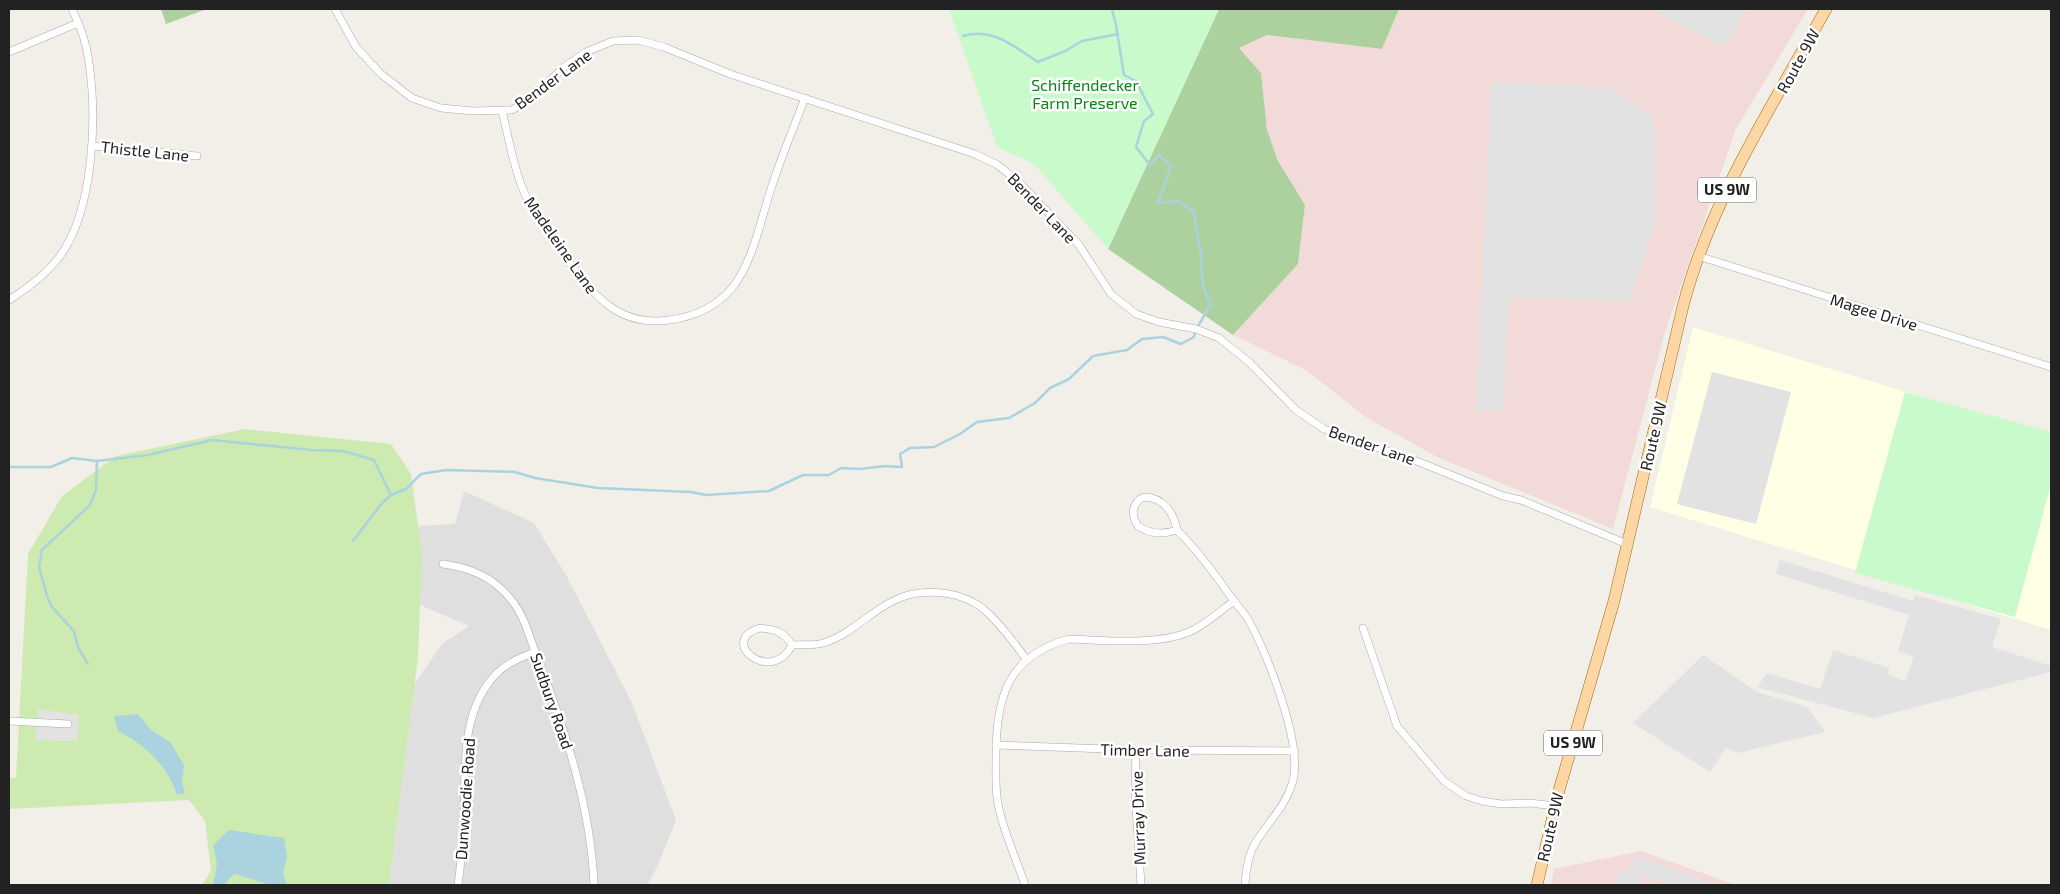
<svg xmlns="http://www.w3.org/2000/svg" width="2060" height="894" font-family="'Exo 2',sans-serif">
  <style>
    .residential { fill: #e0dfdf }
    .commercial { fill: #f2dad9 }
    .education { fill: #ffffe5 }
    .grass { fill: #cdebb0 }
    .forest { fill: #add19e }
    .park { fill: #c8facc }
    .parking { fill: #e2e2e2 }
    .water { fill: #aad3df }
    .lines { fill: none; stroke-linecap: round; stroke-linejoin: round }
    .stream { stroke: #aad3df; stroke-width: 2.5 }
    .minor-casing { stroke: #a9a9a9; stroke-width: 8 }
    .primary-casing { stroke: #a06b00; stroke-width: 12 }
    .minor { stroke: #fff; stroke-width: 7 }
    .primary { stroke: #fcd6a4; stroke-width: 11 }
    .labels { text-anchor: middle; stroke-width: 5; stroke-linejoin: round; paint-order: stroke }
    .shield { fill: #fff; stroke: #646464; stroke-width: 1 }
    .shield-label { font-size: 15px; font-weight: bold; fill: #222 }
    .street-label { font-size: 16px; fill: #222; stroke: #fff }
    .park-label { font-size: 16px; fill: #0c8416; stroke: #fff }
  </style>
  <rect width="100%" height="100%" fill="#f2efe9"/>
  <path class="residential" d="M464 491 534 523 566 575 632 703 676 820 657 867 647 885H389L414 685 442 644 469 626 420 605 418 526 455 524Z"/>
  <g class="commercial">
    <path d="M1399 9H1808L1736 129 1665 332 1613 529 1437 457 1367 418 1306 370 1233 335 1298 264 1305 205 1278 161 1267 130 1261 73 1239 48 1267 35 1382 49Z"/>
    <path d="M1641 851 1733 884 1735 885H1551L1554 869Z"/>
  </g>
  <path class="education" d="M1693 327 2051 436V630L1650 507Z"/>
  <path class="grass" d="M245 429 391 444 411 474 422 555 418 657 389 885H202L211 871 205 821 189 800 9 809V778L16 777 28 554 62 496 116 456Z"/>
  <g class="forest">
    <path d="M161 9H207L166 24Z"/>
    <path d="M1219 9H1399L1382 49 1267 35 1239 48 1261 73 1267 130 1278 161 1305 205 1298 264 1233 335 1108 249Z"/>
  </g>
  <g class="park">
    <path d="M949 9H1219L1108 249 1034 164 997 147Z"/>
    <path d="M1905 392 2051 432V484L2015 617 1855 573Z"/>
  </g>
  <g class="parking">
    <path d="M1652 9H1747L1727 44 1719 45Z"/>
    <path d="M1492 82 1609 87 1650 114 1656 141 1654 225 1629 301 1509 297 1503 409 1476 411Z"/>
    <path d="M1712 372 1791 392 1756 524 1677 504Z"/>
    <path d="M1780 560 1913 601 1915 595 2001 619 1992 647 2051 666V672L1873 718 1757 687 1767 673 1820 689 1833 650 1889 668 1888 675 1905 681 1914 657 1898 651 1909 615 1776 574Z"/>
    <path d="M1703 655 1757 692 1808 707 1825 732 1738 753 1726 748 1710 772 1633 723Z"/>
    <path d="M38 709 79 715 77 741 35 740Z"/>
    <path d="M1639 856 1716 885H1675L1643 875 1639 885H1615L1620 871H1627Z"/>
  </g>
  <g class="water">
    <path d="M138 714 151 730 170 742 184 765 182 782 185 793 177 795C167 765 145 745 118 731L114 716Z"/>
    <path d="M229 830 284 838 287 857 283 873 287 885H271L234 874 224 885H213L217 864 213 845Z"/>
  </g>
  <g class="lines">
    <g class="stream">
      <path d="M1112 9 1116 25 1124 75 1136 81 1153 114 1144 121 1136 147 1150 165 1159 155 1171 166 1158 203 1178 201 1194 212C1195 226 1199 240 1201 254 1203 278 1199 282 1211 304L1198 326"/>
      <path d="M963 36C993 27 1013 46 1038 62L1065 51 1082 41 1118 34"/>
      <path d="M9 467H51L72 458 97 461 148 455 212 440 311 450 343 451 374 460 391 495 406 489 421 474 446 470 515 472 535 478 598 488 691 492 706 495 769 491 803 475H829L841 468 860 469 885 466 902 467 900 454 910 448 934 447 960 434 977 422 1009 418 1035 403 1050 388 1069 379 1093 356 1127 350 1142 339 1163 337 1181 344 1194 337 1195 333"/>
      <path d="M353 541 383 502 391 495"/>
      <path d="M88 664 78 647 74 631 52 607 47 596 39 567 42 550 90 505 96 490 97 461"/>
    </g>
    <defs>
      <g id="minor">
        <path d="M335 9 356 47 381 74 412 98 441 108 473 111 512 110 530 99 564 67 586 52 613 41 638 40 664 47 730 74 975 154 996 164 1017 180 1079 245 1111 294 1136 314 1159 322 1196 329 1219 338 1249 362 1296 410 1324 429 1419 462 1503 496 1521 500 1627 544"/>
        <path d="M9 52 78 23"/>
        <path d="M502 111C509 138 513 167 524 192 533 213 547 230 560 249 589 288 613 328 669 320 693 317 716 307 732 288 754 261 761 217 773 183 782 155 794 127 805 98"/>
        <path d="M92 146 197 156"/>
        <path d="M1698 256 2051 367"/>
        <path d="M9 300C28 288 47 274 60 256 94 209 97 118 89 63 87 45 80 25 72 9"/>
        <path d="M1144 497C1163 497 1174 513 1177 530 1163 535 1150 534 1138 526 1131 515 1131 503 1144 497Z"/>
        <path d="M1177 530C1199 552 1216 576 1234 601 1238 606 1242 611 1246 616 1266 649 1305 747 1292 784 1285 807 1268 822 1256 842 1248 854 1246 870 1245 885"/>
        <path d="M443 564C472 568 495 578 513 602 526 619 531 643 539 662 566 733 591 808 594 885"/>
        <path d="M760 628C775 629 784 632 792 645 772 686 716 641 760 628Z"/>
        <path d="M1363 628 1397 726 1444 781 1466 796 1482 801 1501 804 1530 803 1555 806"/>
        <path d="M792 645C802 644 814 646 823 643 848 636 868 614 891 602 920 586 964 590 988 613 1003 627 1015 644 1027 660"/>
        <path d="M9 721 68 724"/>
        <path d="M996 745 1136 750 1295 751"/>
        <path d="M1136 750 1135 791 1141 885"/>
        <path d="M458 885C461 865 463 845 464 824 466 774 458 711 498 672 509 662 522 657 535 652"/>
        <path d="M1025 885C1017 861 1006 837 1000 813 995 795 996 775 996 756 996 698 1007 656 1069 639 1105 640 1155 646 1189 632 1205 625 1220 611 1234 601"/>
      </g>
      <path id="primary" d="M1537 885 1558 794 1614 601 1683 306C1711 199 1773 105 1826 9"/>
    </defs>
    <use href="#minor" class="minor-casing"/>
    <use href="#primary" class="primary-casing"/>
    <use href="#minor" class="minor"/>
    <use href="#primary" class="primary"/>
  </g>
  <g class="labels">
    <g class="shield">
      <rect x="1698" y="177.5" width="58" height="25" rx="4"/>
      <rect x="1544" y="730.5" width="58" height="25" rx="4"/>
    </g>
    <g class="shield-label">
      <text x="1727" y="195">US 9W</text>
      <text x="1573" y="748">US 9W</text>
    </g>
    <g class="street-label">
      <text transform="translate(1798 61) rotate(-61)" y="6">Route 9W</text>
      <text transform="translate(553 79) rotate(-36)" y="6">Bender Lane</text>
      <text transform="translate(145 151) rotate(6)" y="6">Thistle Lane</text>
      <text transform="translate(1042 208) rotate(46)" y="6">Bender Lane</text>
      <text transform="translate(561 245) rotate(55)" y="6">Madeleine Lane</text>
      <text transform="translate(1874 312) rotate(17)" y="6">Magee Drive</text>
      <text transform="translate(1653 436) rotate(-77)" y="6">Route 9W</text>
      <text transform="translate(1372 445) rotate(19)" y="6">Bender Lane</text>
      <text transform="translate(552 701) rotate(71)" y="6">Sudbury Road</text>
      <text transform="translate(1145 750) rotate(1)" y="6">Timber Lane</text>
      <text transform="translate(465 799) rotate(-86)" y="6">Dunwoodie Road</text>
      <text transform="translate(1138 818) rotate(-92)" y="6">Murray Drive</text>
      <text transform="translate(1550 827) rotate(-77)" y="6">Route 9W</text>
    </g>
    <g class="park-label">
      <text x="1085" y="91">Schiffendecker<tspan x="1085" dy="18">Farm Preserve</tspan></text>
    </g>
  </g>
  <rect width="2060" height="894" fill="none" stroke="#222222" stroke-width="20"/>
</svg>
